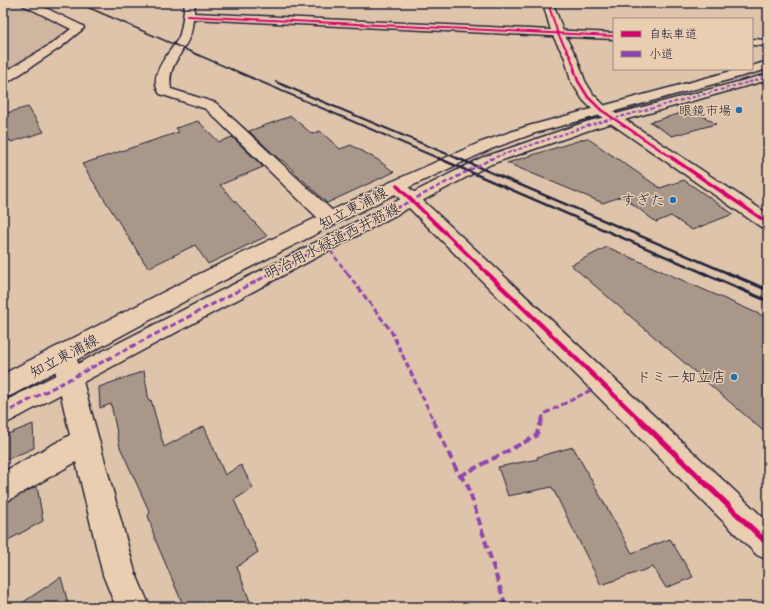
<svg xmlns="http://www.w3.org/2000/svg" width="771" height="610" font-family="Sriracha,'Klee One',sans-serif">
  <style>
    .built { fill: #ceb6a0 }
    .building { fill: #a9978a; stroke: #22223b }
    .lines { fill: none; stroke-linecap: round; stroke-linejoin: round }
    .pedestrian-casing { stroke: #22223b; stroke-width: 3 }
    .minor-casing { stroke: #22223b; stroke-width: 3 }
    .tertiary-casing { stroke: #22223b; stroke-width: 3 }
    .primary-casing { stroke: #22223b; stroke-width: 3 }
    .pedestrian { fill: #eaceb1; fill-rule: evenodd }
    .minor { fill: #eaceb1; fill-rule: evenodd }
    .tertiary { fill: #eaceb1; fill-rule: evenodd }
    .primary { fill: #eaceb1; fill-rule: evenodd }
    .rail-far3 { stroke: #22223b; stroke-width: 1.5 }
    .rail-far2 { stroke: #22223b; stroke-width: 2 }
    .rail-far1 { stroke: #22223b; stroke-width: 2.5 }
    .rail { stroke: #22223b; stroke-width: 3 }
    .quiet-far3 { stroke: #8e44ad; stroke-width: 2; stroke-dasharray: 4 2; stroke-linecap: butt }
    .quiet-far2 { stroke: #8e44ad; stroke-width: 2.5; stroke-dasharray: 5 2.5; stroke-linecap: butt }
    .quiet-far1 { stroke: #8e44ad; stroke-width: 3; stroke-dasharray: 6 3; stroke-linecap: butt }
    .quiet { stroke: #8e44ad; stroke-width: 4; stroke-dasharray: 8 4; stroke-linecap: butt }
    .cycleway-far4-casing { stroke: #eaceb1; stroke-width: 3.5 }
    .cycleway-far3-casing { stroke: #eaceb1; stroke-width: 4 }
    .cycleway-far2-casing { stroke: #eaceb1; stroke-width: 5.5 }
    .cycleway-far1-casing { stroke: #eaceb1; stroke-width: 7 }
    .cycleway-casing { stroke: #eaceb1; stroke-width: 8 }
    .cycleway-far4 { stroke: #d6006c; stroke-width: 2 }
    .cycleway-far3 { stroke: #d6006c; stroke-width: 2.5 }
    .cycleway-far2 { stroke: #d6006c; stroke-width: 3.5 }
    .cycleway-far1 { stroke: #d6006c; stroke-width: 4.5 }
    .cycleway { stroke: #d6006c; stroke-width: 5.5 }
    .poi-dot { fill: #1f6fb2; stroke: #eaceb1; stroke-width: 1.5 }
    .labels { text-anchor: middle; stroke-width: 3; stroke-linejoin: round; paint-order: stroke }
    .far-poi-label { font-size: 13px; fill: #22223b; stroke: #eaceb1; text-anchor: end }
    .poi-label { font-size: 15px; fill: #22223b; stroke: #eaceb1; text-anchor: end }
    .street-label { font-size: 15px; fill: #22223b; stroke: #eaceb1 }
  </style>
  <rect width="100%" height="100%" fill="#dec4aa"/>
  <filter id="ink" filterUnits="userSpaceOnUse"><feTurbulence type="fractalNoise" baseFrequency=".025" numOctaves="2"/><feDisplacementMap in="SourceGraphic" scale="8" xChannelSelector="R" yChannelSelector="G"/><feConvolveMatrix kernelMatrix="1 2 1 2 8 2 1 2 1" color-interpolation-filters="sRGB"/></filter>
  <g filter="url(#ink)">
    <path class="built" d="M3 3H18L70 29 65 36 3 76Z"/>
    <g class="building">
      <path d="M28 107 44 132 11 142 10 140 3 142V114Z"/>
      <path d="M693 110 716 124 672 136 650 122Z"/>
      <path d="M291 116 312 134 320 131 340 149 351 145 378 160 394 172 327 203 282 160H280L249 131Z"/>
      <path d="M198 121 219 142 232 137 263 167 220 185 267 236 208 264 195 245 148 268 82 164 179 132 176 128Z"/>
      <path d="M587 138 660 188 684 180 733 214 692 230 671 216 656 222 622 196 603 203 507 163Z"/>
      <path d="M607 247 768 318V435L571 265Z"/>
      <path d="M144 371 149 401 151 400 164 447 204 426 225 475 241 465 253 488 234 500 258 552 237 567 252 607H184L155 539 148 515 150 513 120 447 111 404 100 408 99 387Z"/>
      <path d="M33 424 34 448 3 461V436Z"/>
      <path d="M573 447 632 553 670 539 693 577 666 588 653 567 601 585 552 487 508 496 498 467 538 459 537 457Z"/>
      <path d="M37 486 43 521 3 543V504Z"/>
      <path d="M61 577 69 607H16Z"/>
    </g>
    <g class="lines">
      <defs>
        <path id="pedestrian" d="M768 74V80L595 128 491 164 3 425V402L481 158 586 122Z"/>
        <g id="minor">
          <path d="M22 3H35L83 26 84 28 61 47 8 82 3 83V73L53 43 71 29 23 5Z"/>
          <path d="M185 3H195L194 13 614 33V39L193 19C192 26 192 32 189 38 181 56 167 67 171 89L216 103 337 215 339 219 337 223 330 225 323 223 206 109 160 94C146 74 171 53 179 37 183 26 183 14 185 3Z"/>
          <path d="M752 39 768 40V46L752 45Z"/>
          <path d="M64 346 72 349 76 356 135 572 150 607H116L103 575 76 462 13 498 3 503V472L70 435 52 356 56 349Z"/>
        </g>
        <g id="tertiary">
          <path d="M543 3H553L564 34 577 58 585 81 593 94 606 107 768 214V229L761 227 596 113 583 100 571 81 565 58 552 34Z"/>
          <path d="M397 181 403 182 768 522V560L757 555 391 190 388 186 391 182Z"/>
        </g>
        <path id="primary" d="M768 61V69L535 133 491 149 403 190 209 288 12 395 3 398V374L195 276 391 182 479 143 525 127 739 69H752V66Z"/>
      </defs>
      <use href="#pedestrian" class="pedestrian-casing"/>
      <use href="#minor" class="minor-casing"/>
      <use href="#tertiary" class="tertiary-casing"/>
      <use href="#primary" class="primary-casing"/>
      <use href="#pedestrian" class="pedestrian"/>
      <use href="#minor" class="minor"/>
      <use href="#tertiary" class="tertiary"/>
      <use href="#primary" class="primary"/>
      <path class="rail-far3" d="M78 3 233 70"/>
      <g class="rail-far2">
        <path d="M231 69 440 159"/>
        <path d="M276 82 459 159"/>
      </g>
      <g class="rail-far1">
        <path d="M438 158 706 274"/>
        <path d="M457 158 730 274"/>
      </g>
      <g class="rail">
        <path d="M703 273 768 301"/>
        <path d="M728 273 768 290"/>
      </g>
      <path class="quiet-far3" d="M490 159 590 125 768 77"/>
      <g class="quiet-far2">
        <path d="M326 245 348 274"/>
        <path d="M270 274 493 158"/>
      </g>
      <g class="quiet-far1">
        <path d="M347 273 391 331 434 421"/>
        <path d="M3 414 272 273"/>
        <path d="M541 421 544 414 591 390"/>
      </g>
      <g class="quiet">
        <path d="M433 420 457 471 468 486 506 607"/>
        <path d="M460 476 536 436 542 420"/>
      </g>
      <defs>
        <g id="cycleway-far4">
          <path d="M548 3 558 34 571 58 575 70"/>
          <path d="M187 16 614 36"/>
        </g>
        <path id="cycleway-far3" d="M574 69 578 81 588 97 601 110 674 159"/>
        <g id="cycleway-far2">
          <path d="M672 158 768 223"/>
          <path d="M397 186 488 274"/>
        </g>
        <path id="cycleway-far1" d="M487 273 641 421"/>
        <path id="cycleway" d="M640 420 768 544"/>
      </defs>
      <use href="#cycleway-far4" class="cycleway-far4-casing"/>
      <use href="#cycleway-far3" class="cycleway-far3-casing"/>
      <use href="#cycleway-far2" class="cycleway-far2-casing"/>
      <use href="#cycleway-far1" class="cycleway-far1-casing"/>
      <use href="#cycleway" class="cycleway-casing"/>
      <use href="#cycleway-far4" class="cycleway-far4"/>
      <use href="#cycleway-far3" class="cycleway-far3"/>
      <use href="#cycleway-far2" class="cycleway-far2"/>
      <use href="#cycleway-far1" class="cycleway-far1"/>
      <use href="#cycleway" class="cycleway"/>
    </g>
  </g>
  <g class="poi-dot">
    <circle cx="739" cy="110" r="4"/>
    <circle cx="673" cy="200" r="4"/>
    <circle cx="734" cy="377" r="4"/>
  </g>
  <g class="labels">
    <g class="far-poi-label">
      <text x="731" y="115">眼鏡市場</text>
    </g>
    <g class="poi-label">
      <text x="665" y="205">すぎた</text>
      <text x="726" y="382">ドミー知立店</text>
    </g>
    <g class="street-label">
      <text transform="translate(353 208) rotate(-27)" y="5">知立東浦線</text>
      <text transform="translate(332 241) rotate(-27)" y="5">明治用水緑道西井筋線</text>
      <text transform="translate(64 356) rotate(-28)" y="5">知立東浦線</text>
    </g>
  </g>
  <rect width="771" height="610" fill="none" stroke="#eaceb1" stroke-width="16"/>
  <rect x="8" y="8" width="755" height="594" fill="none" stroke="#22223b" stroke-width="1.5" filter="url(#ink)"/>
  <rect x="613" y="18" width="140" height="52" fill="#eaceb1" stroke="#9a8982"/>
  <rect x="621" y="31" width="20" height="6" fill="#d6006c" stroke="#9a8982"/>
  <text x="649" y="38" font-size="12" fill="#22223b">自転車道</text>
  <rect x="621" y="51" width="20" height="6" fill="#8e44ad" stroke="#9a8982"/>
  <text x="649" y="58" font-size="12" fill="#22223b">小道</text>
</svg>
